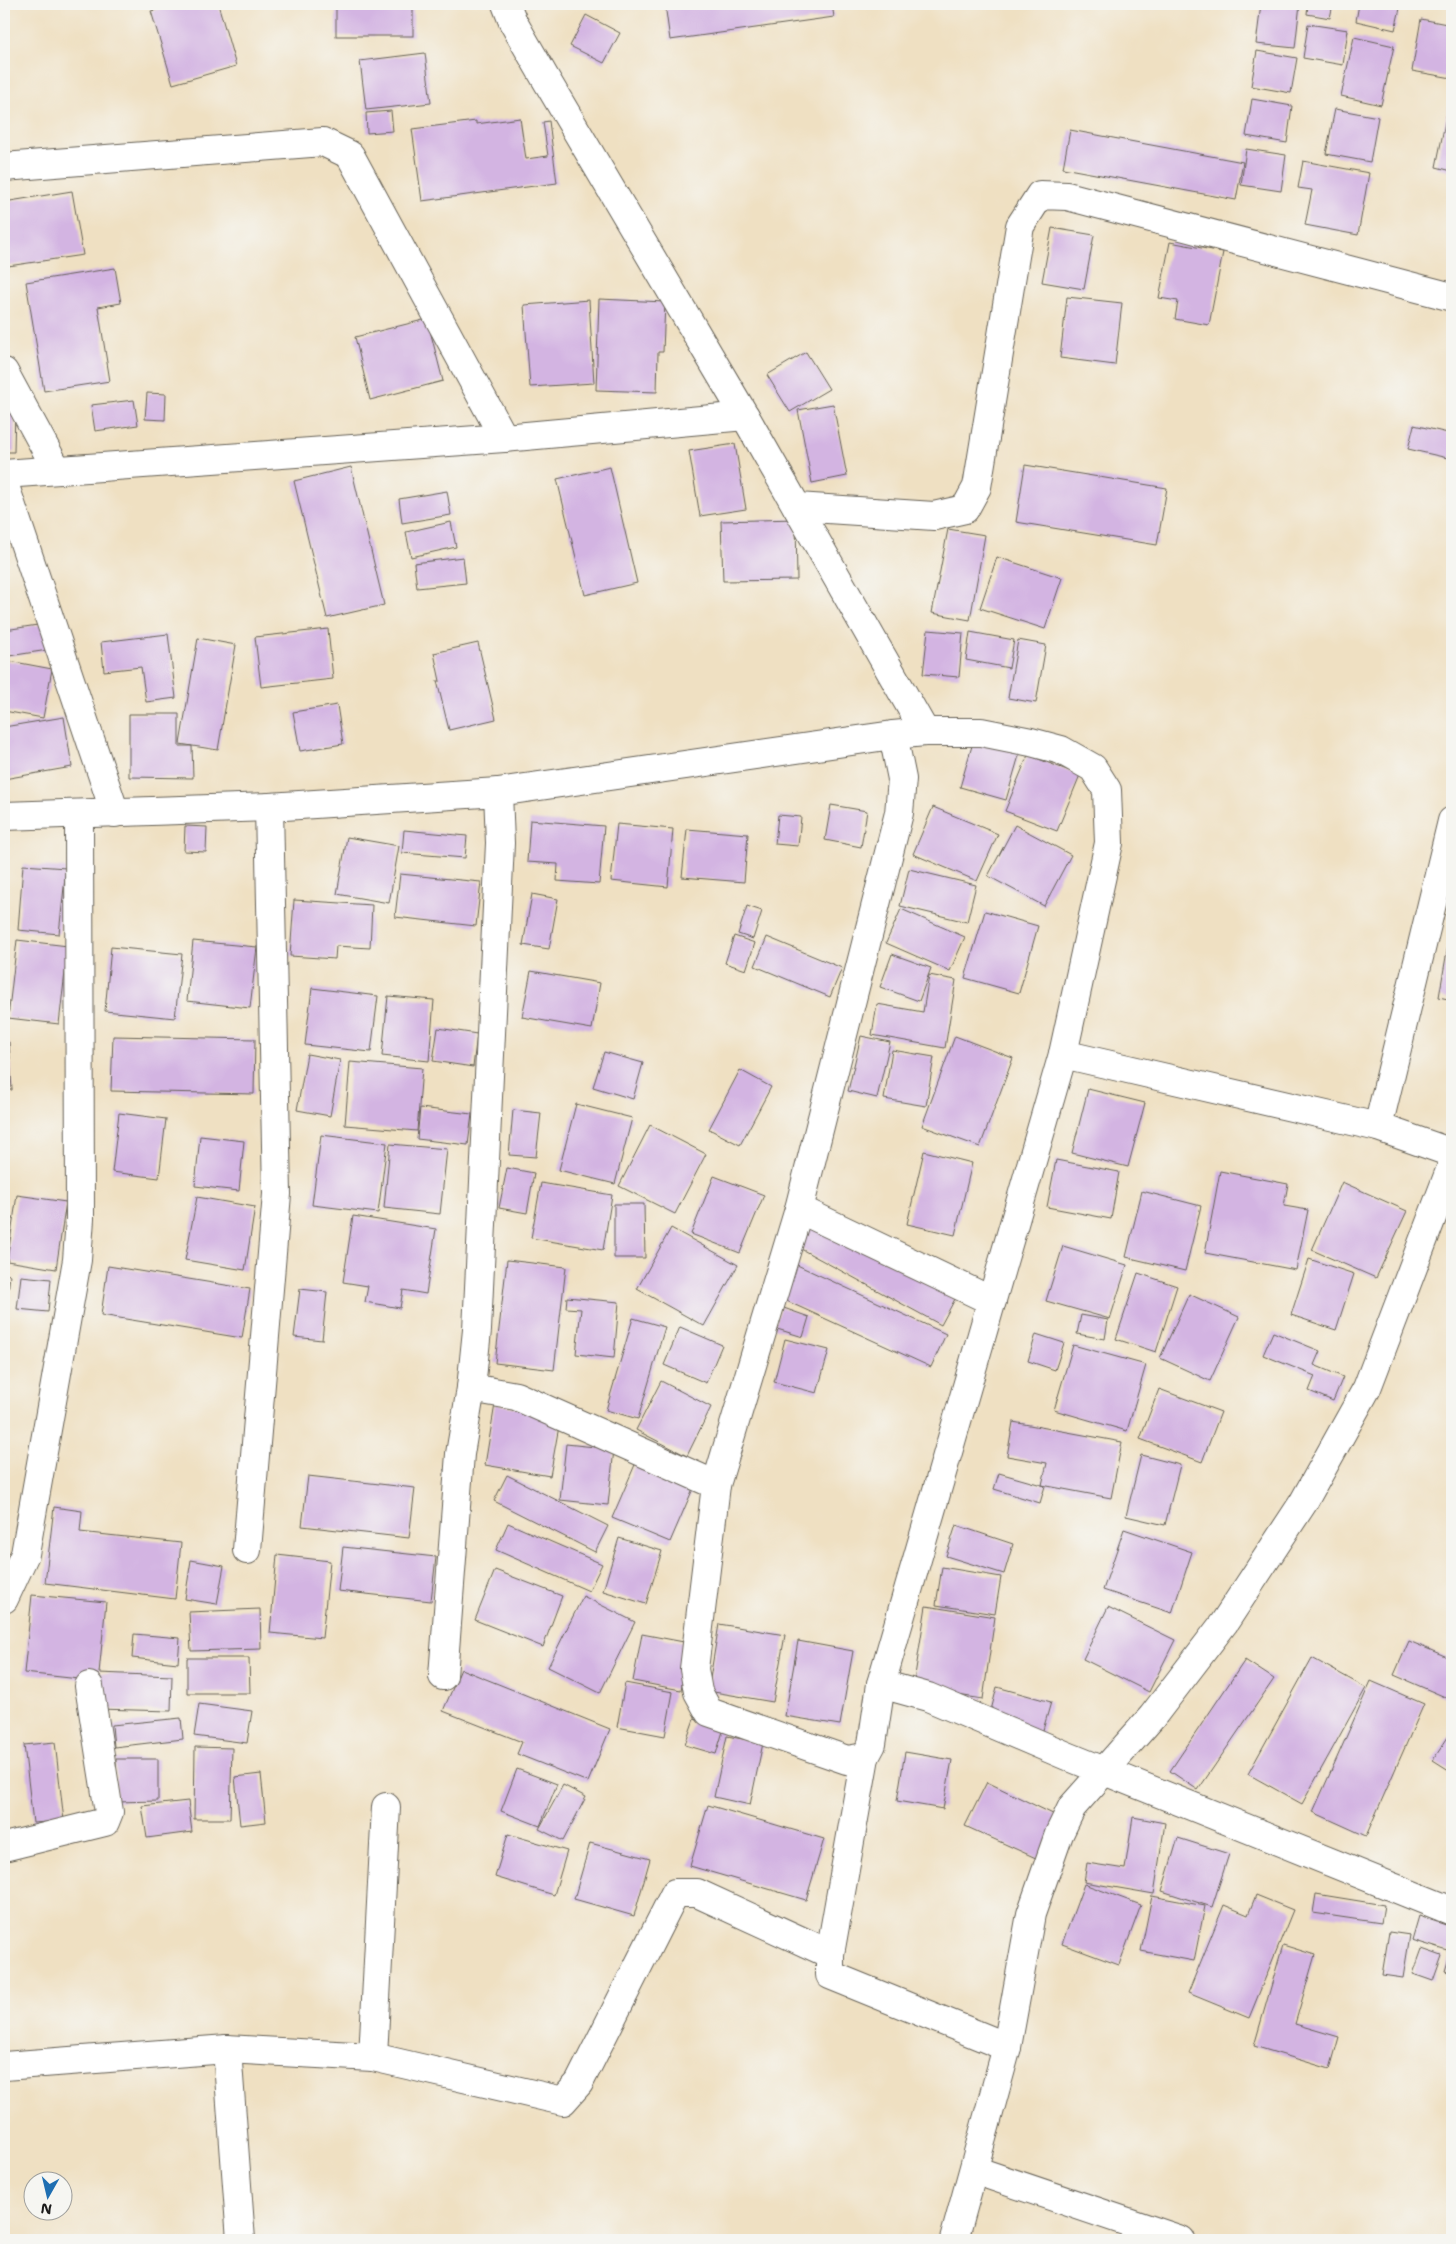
<svg xmlns="http://www.w3.org/2000/svg" width="1456" height="2244" font-family="'Shantell Sans',sans-serif">
  <style>
    .building { fill: #d3b4e2 }
    .lines { fill: none; stroke-linecap: round; stroke-linejoin: round }
    .street-casing { stroke: #666156; stroke-width: 30 }
    .street { stroke: #fff; stroke-width: 28 }
  </style>
  <rect width="100%" height="100%" fill="#f6f6f2"/>
  <filter id="ink" filterUnits="userSpaceOnUse"><feTurbulence type="fractalNoise" baseFrequency=".02" numOctaves="2"/><feDisplacementMap in="SourceGraphic" scale="10" xChannelSelector="R" yChannelSelector="G"/><feConvolveMatrix kernelMatrix="1 2 1 2 8 2 1 2 1" color-interpolation-filters="sRGB"/></filter>
  <filter id="wash" filterUnits="userSpaceOnUse"><feTurbulence type="fractalNoise" baseFrequency=".0096" numOctaves="4" result="noise"/><feDisplacementMap in="SourceGraphic" scale="20" xChannelSelector="R" yChannelSelector="G"/><feGaussianBlur stdDeviation="1.12" result="paint"/><feColorMatrix in="noise" values="0 0 0 0 0 0 0 0 0 0 0 0 0 0 0 0 0 1.4 0 .05"/><feComposite in="paint" operator="in"/></filter>
  <g filter="url(#wash)">
    <rect width="100%" height="100%" fill="#efe0c2"/>
    <g id="blocks">
      <g class="building">
        <path d="M178 4H218L236 66 173 84 151 11Z"/>
        <rect x="336" y="4" width="77" height="32"/>
        <path d="M665 4H706V7L728 4H832L834 17 670 40Z"/>
        <path d="M1261 4H1300L1295 48 1256 44Z"/>
        <path d="M1308 4H1333L1330 18 1307 14Z"/>
        <path d="M1359 4H1401L1395 30 1356 21Z"/>
        <path d="M586 15 620 33 604 63 570 46Z"/>
        <path d="M1421 19 1452 25V78L1412 71Z"/>
        <path d="M1308 24 1348 30 1343 65 1303 58Z"/>
        <path d="M1354 37 1394 46 1381 105 1341 96Z"/>
        <path d="M1257 51 1297 58 1291 93 1251 86Z"/>
        <path d="M425 53 431 103 366 110 360 61Z"/>
        <path d="M1252 99 1292 106 1287 143 1246 136Z"/>
        <path d="M1449 103 1452 104V171L1436 167Z"/>
        <path d="M1335 109 1378 117 1370 162 1326 154Z"/>
        <path d="M391 111 393 131 367 133 366 113Z"/>
        <path d="M520 118 526 159 548 156 543 122 549 121 557 183 422 201 412 129 476 121V124Z"/>
        <path d="M1070 130 1243 162 1236 200 1063 168Z"/>
        <path d="M1246 149 1286 155 1281 191 1241 185Z"/>
        <path d="M1303 161 1369 173 1358 235 1305 225 1312 190 1298 188Z"/>
        <path d="M72 191 83 255 8 266 4 241V202Z"/>
        <path d="M1052 228 1094 235 1084 289 1042 282Z"/>
        <path d="M1170 242 1223 252 1209 325 1175 319 1178 301 1159 298Z"/>
        <path d="M115 268 121 303 98 307 110 381 44 391 26 282Z"/>
        <path d="M1067 297 1122 303 1115 365 1060 358Z"/>
        <path d="M599 299 665 302 663 352H658L657 392 596 390Z"/>
        <path d="M589 300 594 383 530 387 524 305Z"/>
        <path d="M427 319 443 381 370 400 355 337Z"/>
        <path d="M806 352 829 389 790 412 767 375Z"/>
        <path d="M147 393 166 394 165 420 145 419Z"/>
        <path d="M134 400 138 425 95 431 91 405Z"/>
        <path d="M833 404 847 476 812 483 798 410Z"/>
        <path d="M4 406H15L14 452H4Z"/>
        <path d="M1414 425 1452 434V459L1408 449Z"/>
        <path d="M735 444 746 509 700 516 689 451Z"/>
        <path d="M1025 465 1167 488 1157 545 1016 522Z"/>
        <path d="M351 467 384 605 327 618 294 481Z"/>
        <path d="M610 467 637 583 585 595 557 479Z"/>
        <path d="M447 491 451 515 402 523 399 499Z"/>
        <path d="M796 519 797 580 723 581 721 521Z"/>
        <path d="M451 522 456 547 411 557 406 532Z"/>
        <path d="M948 529 985 535 970 620 932 613Z"/>
        <path d="M463 557 466 583 417 588 414 563Z"/>
        <path d="M997 557 1062 578 1045 629 980 608Z"/>
        <path d="M44 624 48 650 9 656 5 630Z"/>
        <path d="M328 629 333 679 261 687 255 637Z"/>
        <path d="M928 630 963 633 959 677 923 674Z"/>
        <path d="M970 632 1014 640 1009 668 966 660Z"/>
        <path d="M168 634 176 698 146 702 141 667 104 671 101 642Z"/>
        <path d="M198 638 236 645 218 750 180 744Z"/>
        <path d="M1018 640 1046 645 1036 703 1008 698Z"/>
        <path d="M478 643 496 719 449 730 437 681H440L434 653Z"/>
        <path d="M4 660 52 669 43 718 4 711Z"/>
        <path d="M337 705 343 744 300 751 293 712Z"/>
        <path d="M129 714H179V746H192L193 778 129 777Z"/>
        <path d="M64 717 72 767 4 779V727Z"/>
        <path d="M974 739 1020 752 1006 800 960 787Z"/>
        <path d="M1028 755 1080 775 1057 831 1005 811Z"/>
        <path d="M831 805 867 811 861 847 825 840Z"/>
        <path d="M933 807 998 834 977 881 913 854Z"/>
        <path d="M778 815 801 817 798 846 775 844Z"/>
        <path d="M530 820 604 826 599 884 557 881 558 864 527 862Z"/>
        <path d="M617 824 673 829 668 887 611 881Z"/>
        <path d="M1015 825 1071 855 1044 906 988 876Z"/>
        <path d="M185 826 207 827 206 852 184 851Z"/>
        <path d="M687 829 748 834 744 882 682 877Z"/>
        <path d="M404 830 467 836 465 858 402 853Z"/>
        <path d="M347 837 399 846 389 903 337 894Z"/>
        <path d="M23 865 66 868 59 934 18 930Z"/>
        <path d="M909 869 976 885 967 922 900 906Z"/>
        <path d="M400 874 481 882 476 926 395 917Z"/>
        <path d="M532 894 558 899 549 949 523 945Z"/>
        <path d="M294 900 372 905 370 948 336 946 335 959 290 956Z"/>
        <path d="M747 906 762 911 753 939 738 934Z"/>
        <path d="M901 909 965 937 950 971 886 943Z"/>
        <path d="M985 911 1038 926 1019 993 965 978Z"/>
        <path d="M1451 928H1452V1000L1439 997Z"/>
        <path d="M734 936 755 943 746 970 725 963Z"/>
        <path d="M767 937 842 968 830 997 755 966Z"/>
        <path d="M17 940 68 946 59 1024 8 1018Z"/>
        <path d="M193 941 257 947 250 1008 187 1001Z"/>
        <path d="M111 947 182 954 175 1018 105 1011Z"/>
        <path d="M892 954 931 968 919 1001 880 987Z"/>
        <path d="M531 971 600 983 592 1029 522 1017Z"/>
        <path d="M929 975 956 980 945 1048 872 1035 877 1004 923 1012Z"/>
        <path d="M312 988 378 996 371 1052 305 1045Z"/>
        <path d="M388 996 434 1000 429 1061 382 1056Z"/>
        <path d="M438 1028 477 1034 473 1067 433 1061Z"/>
        <path d="M113 1036 255 1039 254 1094 111 1091Z"/>
        <path d="M861 1036 890 1042 877 1098 848 1091Z"/>
        <path d="M955 1036 1013 1058 980 1147 922 1126Z"/>
        <path d="M4 1042H9L12 1090H4Z"/>
        <path d="M892 1050 934 1057 926 1106 884 1099Z"/>
        <path d="M604 1052 643 1063 633 1099 593 1087Z"/>
        <path d="M307 1054 340 1060 330 1116 297 1110Z"/>
        <path d="M350 1062 422 1068 417 1131 345 1125Z"/>
        <path d="M740 1070 771 1087 740 1145 709 1129Z"/>
        <path d="M1088 1089 1145 1103 1128 1167 1072 1153Z"/>
        <path d="M576 1104 632 1118 615 1184 559 1170Z"/>
        <path d="M420 1108 472 1114 468 1145 417 1139Z"/>
        <path d="M513 1110 541 1113 536 1157 509 1155Z"/>
        <path d="M119 1113 166 1119 159 1178 112 1172Z"/>
        <path d="M650 1125 706 1154 675 1214 619 1186Z"/>
        <path d="M321 1135 387 1143 378 1213 312 1205Z"/>
        <path d="M200 1136 244 1141 239 1191 195 1186Z"/>
        <path d="M390 1144 447 1149 440 1214 384 1208Z"/>
        <path d="M924 1151 972 1163 955 1235 907 1224Z"/>
        <path d="M1056 1160 1119 1172 1111 1219 1047 1207Z"/>
        <path d="M507 1168 534 1173 527 1213 499 1208Z"/>
        <path d="M1220 1171 1288 1184 1284 1206 1308 1210 1296 1270 1205 1253Z"/>
        <path d="M714 1176 764 1195 740 1253 691 1234Z"/>
        <path d="M1342 1182 1407 1211 1376 1278 1312 1250Z"/>
        <path d="M541 1183 612 1195 603 1250 531 1238Z"/>
        <path d="M1142 1191 1201 1206 1185 1271 1126 1257Z"/>
        <path d="M17 1195 66 1202 56 1269 7 1261Z"/>
        <path d="M197 1197 255 1207 245 1270 185 1260Z"/>
        <path d="M614 1204H644L645 1258H614Z"/>
        <path d="M353 1216 436 1229 426 1294 403 1290 400 1308 365 1302 368 1286 343 1282Z"/>
        <path d="M804 1216 955 1299 941 1325 790 1243Z"/>
        <path d="M671 1228 738 1265 704 1326 637 1289Z"/>
        <path d="M1063 1246 1127 1265 1110 1319 1046 1301Z"/>
        <path d="M1309 1259 1354 1274 1336 1330 1291 1315Z"/>
        <path d="M507 1260 566 1267 554 1370 495 1363Z"/>
        <path d="M795 1264 946 1334 931 1367 780 1298Z"/>
        <path d="M108 1266 250 1289 242 1338 101 1315Z"/>
        <path d="M1138 1273 1177 1286 1156 1352 1116 1339Z"/>
        <path d="M4 1274 10 1275 5 1317H4Z"/>
        <path d="M21 1276 51 1279 48 1312 17 1309Z"/>
        <path d="M300 1289 327 1292 322 1340 294 1337Z"/>
        <path d="M1189 1294 1239 1317 1210 1381 1160 1358Z"/>
        <path d="M567 1297 619 1302 614 1358 576 1354 581 1309 566 1308Z"/>
        <path d="M781 1307 809 1317 803 1337 774 1328Z"/>
        <path d="M1081 1315 1108 1320 1105 1339 1077 1334Z"/>
        <path d="M633 1318 665 1327 638 1419 606 1410Z"/>
        <path d="M680 1327 722 1345 706 1383 664 1365Z"/>
        <path d="M1273 1332 1320 1351 1314 1365 1343 1377 1333 1401 1309 1391 1315 1376 1263 1355Z"/>
        <path d="M1036 1334 1064 1343 1055 1370 1028 1361Z"/>
        <path d="M785 1339 829 1350 817 1393 774 1382Z"/>
        <path d="M1073 1345 1146 1365 1127 1431 1054 1410Z"/>
        <path d="M661 1381 711 1407 687 1456 636 1430Z"/>
        <path d="M1159 1389 1221 1412 1202 1462 1140 1439Z"/>
        <path d="M495 1404 561 1415 550 1476 485 1465Z"/>
        <path d="M1013 1422 1122 1442 1111 1498 1042 1485 1047 1463 1007 1456Z"/>
        <path d="M566 1444 614 1449 608 1505 560 1500Z"/>
        <path d="M1141 1455 1180 1465 1165 1525 1126 1516Z"/>
        <path d="M637 1460 695 1484 670 1542 612 1518Z"/>
        <path d="M999 1473 1045 1486 1040 1503 994 1489Z"/>
        <path d="M507 1475 608 1526 595 1552 494 1501Z"/>
        <path d="M308 1476 415 1488 409 1538 302 1526Z"/>
        <path d="M54 1507 82 1511 80 1532 181 1543 175 1599 45 1583Z"/>
        <path d="M508 1523 602 1564 589 1591 496 1550Z"/>
        <path d="M956 1525 1013 1544 1004 1574 946 1556Z"/>
        <path d="M1124 1529 1192 1552 1172 1613 1103 1590Z"/>
        <path d="M619 1538 662 1551 646 1604 603 1591Z"/>
        <path d="M343 1547 436 1557 431 1601 338 1591Z"/>
        <path d="M277 1555 330 1561 322 1638 270 1633Z"/>
        <path d="M191 1560 224 1566 217 1604 185 1599Z"/>
        <path d="M942 1567 1001 1577 995 1614 936 1605Z"/>
        <path d="M495 1570 562 1596 543 1647 475 1620Z"/>
        <path d="M32 1595 106 1602 99 1673 172 1676 171 1711 97 1709 98 1681 24 1673Z"/>
        <path d="M583 1596 635 1622 600 1693 548 1667Z"/>
        <path d="M926 1606 995 1617 983 1699 913 1688Z"/>
        <path d="M1108 1607 1175 1640 1149 1692 1083 1659Z"/>
        <path d="M260 1609 261 1649 191 1651 189 1612Z"/>
        <path d="M719 1624 785 1635 773 1702 708 1691Z"/>
        <path d="M134 1634 180 1638 178 1663 132 1658Z"/>
        <path d="M642 1634 689 1643 681 1690 633 1681Z"/>
        <path d="M798 1641 853 1651 840 1725 785 1716Z"/>
        <path d="M1409 1641 1452 1659V1700L1394 1675Z"/>
        <path d="M187 1658H249L250 1693H187Z"/>
        <path d="M1312 1658 1366 1688 1302 1804 1248 1774Z"/>
        <path d="M1245 1660 1274 1679 1198 1790 1170 1771Z"/>
        <path d="M461 1669 610 1729 588 1782 517 1754 522 1742 443 1711Z"/>
        <path d="M1371 1681 1424 1704 1366 1836 1313 1812Z"/>
        <path d="M625 1683 673 1692 665 1736 617 1727Z"/>
        <path d="M997 1687 1051 1702 1041 1737 988 1722Z"/>
        <path d="M199 1704 252 1711 247 1743 194 1736Z"/>
        <path d="M181 1718 183 1739 114 1747 112 1725Z"/>
        <path d="M694 1719 724 1728 716 1754 685 1745Z"/>
        <path d="M1452 1731V1772L1433 1760Z"/>
        <path d="M727 1736 763 1743 750 1805 714 1797Z"/>
        <path d="M55 1742 64 1821 33 1823 24 1745Z"/>
        <path d="M195 1747 232 1748 230 1819H194Z"/>
        <path d="M905 1752 952 1760 943 1809 897 1801Z"/>
        <path d="M116 1759H158V1801L116 1802Z"/>
        <path d="M517 1769 557 1784 540 1826 501 1811Z"/>
        <path d="M261 1774 266 1822 240 1825 235 1777Z"/>
        <path d="M987 1782 1059 1817 1038 1859 965 1826Z"/>
        <path d="M563 1785 586 1797 563 1841 539 1829Z"/>
        <path d="M188 1801 192 1832 147 1838 142 1806Z"/>
        <path d="M708 1805 824 1839 806 1900 690 1866Z"/>
        <path d="M1133 1817 1165 1823 1154 1894 1084 1882 1087 1863 1125 1869Z"/>
        <path d="M508 1834 567 1851 554 1895 495 1877Z"/>
        <path d="M1178 1838 1229 1854 1212 1907 1162 1891Z"/>
        <path d="M590 1843 650 1859 634 1916 574 1899Z"/>
        <path d="M1084 1884 1141 1905 1119 1965 1062 1944Z"/>
        <path d="M1316 1894 1384 1905 1381 1923 1313 1913Z"/>
        <path d="M1256 1895 1293 1910 1249 2018 1188 1993 1224 1905 1248 1915Z"/>
        <path d="M1152 1896 1205 1906 1194 1961 1141 1951Z"/>
        <path d="M1419 1916 1452 1927V1936L1448 1951 1412 1940Z"/>
        <path d="M1389 1932 1410 1935 1403 1978 1382 1975Z"/>
        <path d="M1283 1945 1315 1955 1295 2024 1339 2037 1330 2069 1254 2046Z"/>
        <path d="M1452 1948V1973L1445 1971Z"/>
        <path d="M1422 1949 1442 1956 1433 1981 1413 1974Z"/>
      </g>
    </g>
  </g>
  <g filter="url(#ink)">
    <use href="#blocks" fill-opacity="0" stroke="#666156" stroke-width="1"/>
    <g class="lines">
      <defs>
        <g id="street">
          <path d="M506 4 513 22 544 76 745 416 925 732"/>
          <path d="M4 167 323 142 350 155 504 438"/>
          <path d="M4 372 57 470"/>
          <path d="M4 474 504 438 745 416"/>
          <path d="M4 483 115 813"/>
          <path d="M797 507 934 516 965 509 977 487 1020 226 1040 195 1067 196 1452 297"/>
          <path d="M498 792 893 735 925 732H981L1031 742 1061 750 1093 768 1107 790 1109 843 1063 1054 881 1684"/>
          <path d="M4 816 269 807 498 792 500 843 477 1330 471 1388 516 1396 716 1485 694 1669 698 1692 709 1712 847 1760 865 1757 872 1744 881 1684 928 1697 1067 1756 1452 1911"/>
          <path d="M1063 1054 1378 1127 1452 1153"/>
          <path d="M1378 1127 1452 821"/>
          <path d="M799 1209 992 1301"/>
          <path d="M716 1485 799 1209 899 813 902 779 893 735"/>
          <path d="M247 1550 277 1194 269 807"/>
          <path d="M4 1599 25 1554 77 1260 80 1219 79 814"/>
          <path d="M443 1676 460 1454 471 1388"/>
          <path d="M865 1757 830 1954V1975L1007 2047"/>
          <path d="M4 1847 105 1822 109 1812 89 1686"/>
          <path d="M227 2049 241 2240"/>
          <path d="M373 2057 386 1807"/>
          <path d="M4 2066 227 2049 373 2057 563 2101 579 2083 675 1893H697L830 1954"/>
          <path d="M974 2170 1181 2240"/>
          <path d="M954 2240 1007 2047 1031 1914 1059 1834 1072 1807 1152 1717 1224 1623 1303 1503 1367 1388 1452 1165"/>
        </g>
      </defs>
      <use href="#street" class="street-casing"/>
      <use href="#street" class="street"/>
    </g>
  </g>
  <rect width="1456" height="2244" fill="none" stroke="#f6f6f2" stroke-width="20"/>
  <g transform="translate(48 2196) rotate(188)"><circle r="24" fill="#f6f6f2" stroke="#9f9f9c"/>
  <path d="M0-4L9 19L0 12L-9 19Z" fill="#1f6fb2"/>
  <text y="-8" font-size="14" font-weight="bold" text-anchor="middle" fill="#1c1c1c">N</text>
  </g>
</svg>
